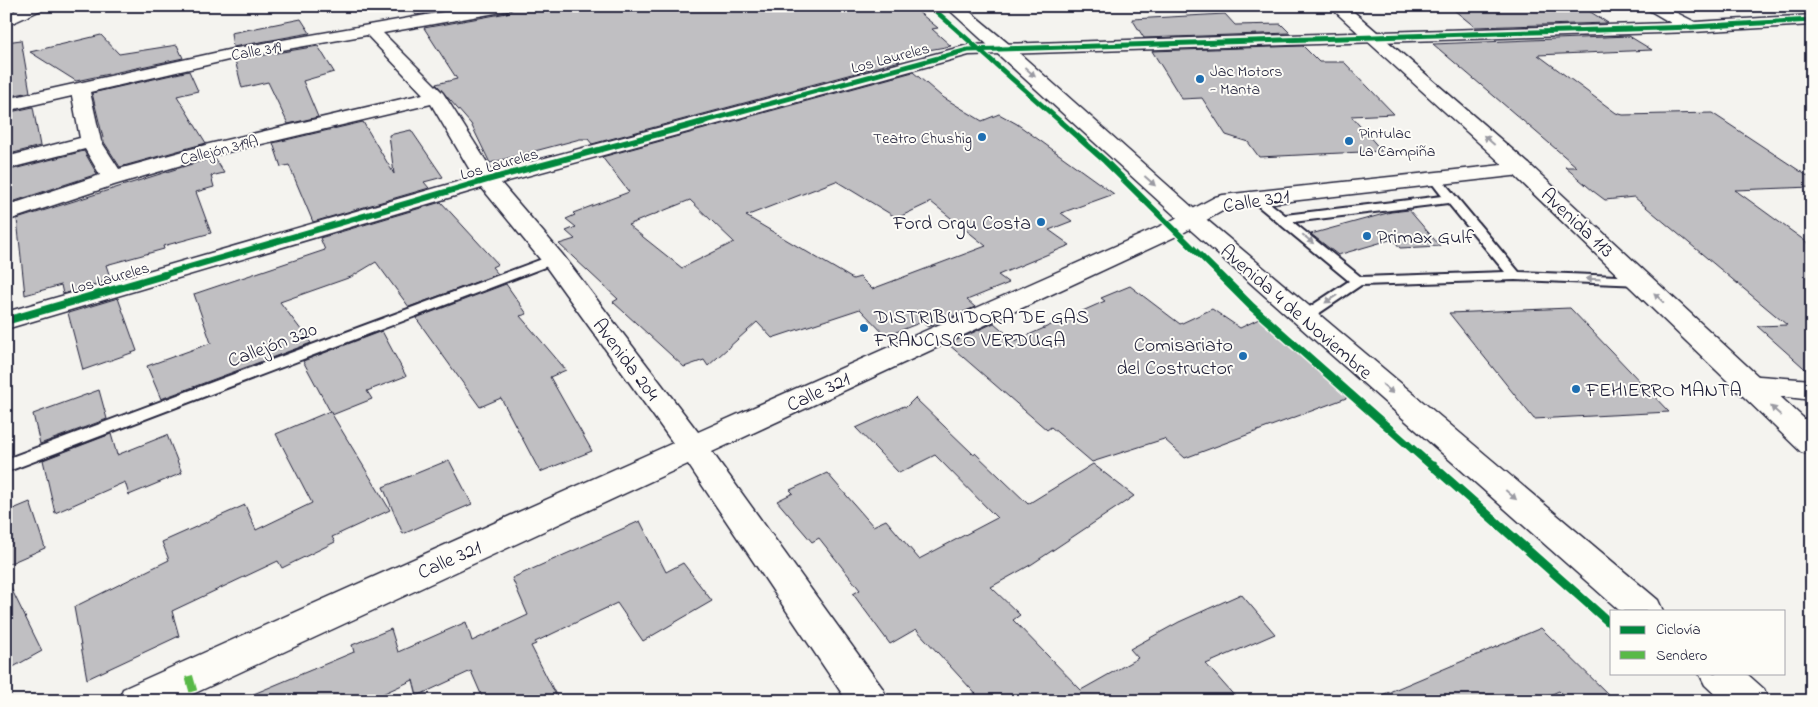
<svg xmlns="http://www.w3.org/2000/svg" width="1818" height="707" font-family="'Indie Flower',sans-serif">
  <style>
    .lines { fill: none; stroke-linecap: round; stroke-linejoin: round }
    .stream { fill: #757582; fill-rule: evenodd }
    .building { fill: #c0bfc2; stroke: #22223b; fill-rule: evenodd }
    .lane-casing { stroke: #22223b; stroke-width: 4 }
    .street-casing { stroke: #22223b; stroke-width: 3 }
    .primary-casing { stroke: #22223b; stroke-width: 3 }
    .lane { fill: #fdfcf7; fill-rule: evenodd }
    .street { fill: #fdfcf7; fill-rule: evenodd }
    .primary { fill: #fdfcf7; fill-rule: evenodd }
    .quiet { stroke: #58b947; stroke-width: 8; stroke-dasharray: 16 8; stroke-linecap: butt }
    .cycleway-far3-casing { stroke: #fdfcf7; stroke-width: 7 }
    .cycleway-far2-casing { stroke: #fdfcf7; stroke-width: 9 }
    .cycleway-far1-casing { stroke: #fdfcf7; stroke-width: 11 }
    .cycleway-casing { stroke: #fdfcf7; stroke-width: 12 }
    .cycleway-far3 { stroke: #00873e; stroke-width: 5 }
    .cycleway-far2 { stroke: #00873e; stroke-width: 6 }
    .cycleway-far1 { stroke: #00873e; stroke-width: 8 }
    .cycleway { stroke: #00873e; stroke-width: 9 }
    .oneway { fill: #9a9aa2 }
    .poi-dot { fill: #1f6fb2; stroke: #fdfcf7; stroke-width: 2 }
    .labels { text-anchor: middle; stroke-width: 4; stroke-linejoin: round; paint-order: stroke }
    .far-street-label { font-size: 16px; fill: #22223b; stroke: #fdfcf7 }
    .far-poi-label { font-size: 16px; fill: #22223b; stroke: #fdfcf7; text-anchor: start }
    .street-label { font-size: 20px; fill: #22223b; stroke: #fdfcf7 }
    .poi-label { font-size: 20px; fill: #22223b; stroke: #fdfcf7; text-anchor: start }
  </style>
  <rect width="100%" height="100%" fill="#f4f3ef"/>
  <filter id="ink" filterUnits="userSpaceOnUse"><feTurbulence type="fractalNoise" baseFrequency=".02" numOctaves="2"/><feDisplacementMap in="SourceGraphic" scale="10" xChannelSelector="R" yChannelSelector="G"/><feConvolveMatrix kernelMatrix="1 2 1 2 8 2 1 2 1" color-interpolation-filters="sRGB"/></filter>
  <g filter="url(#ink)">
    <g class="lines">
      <path class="stream" d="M16 6H25L6 15V10Z"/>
    </g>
    <g class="building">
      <path d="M410 6H466L416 15Z"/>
      <path d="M517 6H911L938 28 932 29 951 46 894 56 900 61 592 144 588 139H580L490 163 471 124 436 84 457 79 424 28 507 13Z"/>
      <path d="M1449 6H1581L1608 23 1475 27Z"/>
      <path d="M1225 14 1235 25 1281 24 1290 33 1144 38 1132 19Z"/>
      <path d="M301 19 310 33 233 47 231 33Z"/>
      <path d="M101 35 119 54 177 45 183 58 76 81 30 52Z"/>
      <path d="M1629 36 1652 50 1538 55 1616 113 1623 115 1712 113 1812 179V187L1735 190 1812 246V375L1757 326 1787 325 1634 197 1605 200 1593 191 1565 167H1577L1433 44Z"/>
      <path d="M21 40 30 92 6 97V42Z"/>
      <path d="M318 46 334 72 303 81 318 117 288 124 268 82 242 88 235 60Z"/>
      <path d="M1303 46 1319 62H1344L1394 114 1351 116 1382 151 1259 157 1248 142 1226 135 1202 98 1182 99 1152 51Z"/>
      <path d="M189 71 198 91 177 96 206 143 120 167 104 142 92 93Z"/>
      <path d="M913 72 941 96 982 121 999 114 1017 124 1114 194 1061 213 1072 221 1049 230 1070 245 998 275 1009 283 967 300 975 307 928 327 922 322 886 336 860 309 772 338 757 322 708 366 704 360 684 367 613 302 618 299 559 244 575 239 566 231 576 227 566 219 575 215 573 213 629 192 602 157ZM836 181 897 218 931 202 986 246 872 289 860 277 853 279 746 216ZM690 200 734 242 682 268 628 225Z"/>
      <path d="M33 107 40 146 6 155V113Z"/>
      <path d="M363 122 394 174 389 135 411 130 443 177 424 182 429 188 313 222 289 165 281 167 273 143Z"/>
      <path d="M84 151 97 174 6 204V171Z"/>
      <path d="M214 157 224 173 211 176 214 187 196 192 211 233 163 246 164 249 106 265 111 280 63 294 61 285 25 295 17 219Z"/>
      <path d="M441 202 498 264 492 267 498 274 409 307 376 262 351 277 280 302 311 343 161 399 147 366 211 343 194 294 325 250 320 238Z"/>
      <path d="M1409 210 1440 246 1400 248 1393 239 1338 255 1311 234 1391 212Z"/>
      <path d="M506 284 527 314 520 316 566 370 550 377 592 451 540 472 501 398 480 407 416 318Z"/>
      <path d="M1130 286 1180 324 1212 309 1240 328 1259 319 1349 397 1185 458 1164 439 1092 462 1051 427 1047 430 948 344 994 323 1015 341 1105 301 1101 298Z"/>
      <path d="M118 298 137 351 83 370 68 313Z"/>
      <path d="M1570 308 1669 412 1534 419 1449 313Z"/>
      <path d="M382 331 406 376 367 391 372 399 332 415 303 361Z"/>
      <path d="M99 390 107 419 40 444 33 414Z"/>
      <path d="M915 398 973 454 975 453 1028 504 1093 464 1134 496 1032 564 991 587 1020 615 1013 620 1081 690 1138 658 1130 649 1179 622 1241 594 1275 634 1206 664 1239 701H982L916 629 890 644 853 594 860 590 819 538 812 542 777 501 793 493 790 490 827 473 873 526 886 520 919 559 997 518 935 455 899 473 856 428 904 406 906 407Z"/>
      <path d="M330 411 390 510 332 537 335 542 282 568 278 561 172 611 179 636 87 679 74 607 169 560 162 542 245 505 256 530 312 503 276 434Z"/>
      <path d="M111 434 117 455 167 435 182 473 129 495 125 482 55 513 43 460Z"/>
      <path d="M449 460 472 504 403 534 383 487Z"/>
      <path d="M30 502 45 548 6 565V512Z"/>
      <path d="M640 521 666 572 683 563 712 601 643 641 617 603 535 642 536 644 531 646 559 701H484L471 671 417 696 413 680 367 701H237L354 652 352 645 391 629 398 652 466 622 472 641 528 615 512 578Z"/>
      <path d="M6 578 42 651 6 671Z"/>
      <path d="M1541 628 1615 701H1569L1559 691 1536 701H1368Z"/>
    </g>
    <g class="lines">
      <defs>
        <g id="lane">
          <path d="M1434 174 1438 175 1519 272 1642 277 1649 281 1642 285 1515 280 1361 285 1309 320H1299L1297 317 1299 314 1349 281 1252 201 1250 198 1252 195H1260L1285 215 1442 196 1428 178ZM1448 203 1505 272 1361 277 1293 222Z"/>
          <path d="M553 255 558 256 560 259 558 262 6 472V459Z"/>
        </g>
        <g id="street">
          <path d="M24 6H45L43 9 6 26V15Z"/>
          <path d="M478 6H515L507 11 383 33 443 93 493 172 968 45 1671 23 1642 6H1663L1695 22 1812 15V25L1693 32 969 55 501 183 562 254 698 432 1165 224 1215 197 1223 195 1521 163 1529 164 1532 169 1529 174 1521 175 1228 208 1181 234 712 452 883 689 888 701H847L688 464 178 701H118L123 689 673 443 544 264 482 188 6 329V312L474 177 431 104 215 155 114 185 6 221V206L100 175 85 149 6 169V157L80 138 72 96 6 111V99L237 48ZM367 35 423 94 209 144 119 169 101 141 90 92 237 58Z"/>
          <path d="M1746 375 1812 380V400L1736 391 1732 384 1736 377Z"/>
        </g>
        <g id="primary">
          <path d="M945 6H963L1010 45 1201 215 1658 600 1663 611H1620L1185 225Z"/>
          <path d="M1329 6H1347L1529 164 1812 426V455L1801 452 1513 174Z"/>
          <path d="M1699 673H1746L1764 689 1769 701H1722L1705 685Z"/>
        </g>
      </defs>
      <use href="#lane" class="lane-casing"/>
      <use href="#street" class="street-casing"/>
      <use href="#primary" class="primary-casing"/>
      <use href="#lane" class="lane"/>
      <use href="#street" class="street"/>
      <use href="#primary" class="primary"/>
      <path class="quiet" d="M189 676 196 701"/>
      <defs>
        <g id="cycleway-far3">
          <path d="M930 6 1062 123"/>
          <path d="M698 123 968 50 1693 27 1812 20"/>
        </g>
        <g id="cycleway-far2">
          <path d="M1061 122 1105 161 1221 276"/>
          <path d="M159 276 487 180 703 122"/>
        </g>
        <g id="cycleway-far1">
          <path d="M1220 275 1252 307 1434 468"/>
          <path d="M6 321 164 275"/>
        </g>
        <path id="cycleway" d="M1433 466 1612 625"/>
      </defs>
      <use href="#cycleway-far3" class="cycleway-far3-casing"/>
      <use href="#cycleway-far2" class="cycleway-far2-casing"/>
      <use href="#cycleway-far1" class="cycleway-far1-casing"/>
      <use href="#cycleway" class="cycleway-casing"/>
      <use href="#cycleway-far3" class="cycleway-far3"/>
      <use href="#cycleway-far2" class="cycleway-far2"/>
      <use href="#cycleway-far1" class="cycleway-far1"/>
      <use href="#cycleway" class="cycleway"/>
    </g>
    <defs><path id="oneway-solid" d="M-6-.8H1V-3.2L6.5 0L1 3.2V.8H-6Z" transform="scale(1.25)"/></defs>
    <g class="oneway">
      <use href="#oneway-solid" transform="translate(1030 72) rotate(42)"/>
      <use href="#oneway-solid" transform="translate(1489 140) rotate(-139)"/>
      <use href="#oneway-solid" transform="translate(1150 181) rotate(42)"/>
      <use href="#oneway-solid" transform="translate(1308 239) rotate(40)"/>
      <use href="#oneway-solid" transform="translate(1593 279) rotate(-178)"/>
      <use href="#oneway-solid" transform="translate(1659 298) rotate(-135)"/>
      <use href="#oneway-solid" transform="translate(1331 299) rotate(147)"/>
      <use href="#oneway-solid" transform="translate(1388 389) rotate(41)"/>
      <use href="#oneway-solid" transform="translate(1776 411) rotate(-138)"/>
      <use href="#oneway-solid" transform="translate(1511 495) rotate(41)"/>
    </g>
  </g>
  <g class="poi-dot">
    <circle cx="1200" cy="79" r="5"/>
    <circle cx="982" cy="137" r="5"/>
    <circle cx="1349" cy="141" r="5"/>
    <circle cx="1041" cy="222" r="5"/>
    <circle cx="1367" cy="236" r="5"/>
    <circle cx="864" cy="328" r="5"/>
    <circle cx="1243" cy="356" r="5"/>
    <circle cx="1576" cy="389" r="5"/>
  </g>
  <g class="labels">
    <g class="far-street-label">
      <text transform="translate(256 50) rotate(-10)" y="6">Calle 319</text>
      <text transform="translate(890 57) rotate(-15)" y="6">Los Laureles</text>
      <text transform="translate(219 149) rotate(-14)" y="6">Callejón 319A</text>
      <text transform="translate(499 163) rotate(-16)" y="6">Los Laureles</text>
      <text transform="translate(110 277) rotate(-16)" y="6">Los Laureles</text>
    </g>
    <g class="far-poi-label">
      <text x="1210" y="76">Jac Motors<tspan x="1210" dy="18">- Manta</tspan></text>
      <text x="1359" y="138">Pintulac<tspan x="1359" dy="18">La Campiña</tspan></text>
      <text x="972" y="143" text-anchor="end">Teatro Chushig</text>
    </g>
    <g class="street-label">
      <text transform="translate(1256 200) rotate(-9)" y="7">Calle 321</text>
      <text transform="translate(1578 222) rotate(43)" y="7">Avenida 113</text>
      <text transform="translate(1297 311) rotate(41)" y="7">Avenida 4 de Noviembre</text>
      <text transform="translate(272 344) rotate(-21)" y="7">Callejón 320</text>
      <text transform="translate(627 359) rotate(53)" y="7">Avenida 204</text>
      <text transform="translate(818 391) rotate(-25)" y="7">Calle 321</text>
      <text transform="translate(449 559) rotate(-24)" y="7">Calle 321</text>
    </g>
    <g class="poi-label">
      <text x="1031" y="229" text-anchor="end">Ford Orgu Costa</text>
      <text x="1377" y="243">Primax Gulf</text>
      <text x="874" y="323">DISTRIBUIDORA DE GAS<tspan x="874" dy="23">FRANCISCO VERDUGA</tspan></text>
      <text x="1233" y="351" text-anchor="end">Comisariato<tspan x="1233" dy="23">del Costructor</tspan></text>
      <text x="1586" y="396">FEHIERRO MANTA</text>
    </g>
  </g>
  <rect width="1818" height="707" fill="none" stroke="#fdfcf7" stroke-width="25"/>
  <rect x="12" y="12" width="1793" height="682" fill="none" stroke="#22223b" stroke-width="2" filter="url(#ink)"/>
  <rect x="1610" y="610" width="175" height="65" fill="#fdfcf7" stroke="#a5a5ac"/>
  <rect x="1620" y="626" width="25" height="8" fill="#00873e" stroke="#a5a5ac"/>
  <text x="1656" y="634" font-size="15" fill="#22223b">Ciclovía</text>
  <rect x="1620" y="651" width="25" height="8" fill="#58b947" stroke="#a5a5ac"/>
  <text x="1656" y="660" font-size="15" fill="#22223b">Sendero</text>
</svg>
